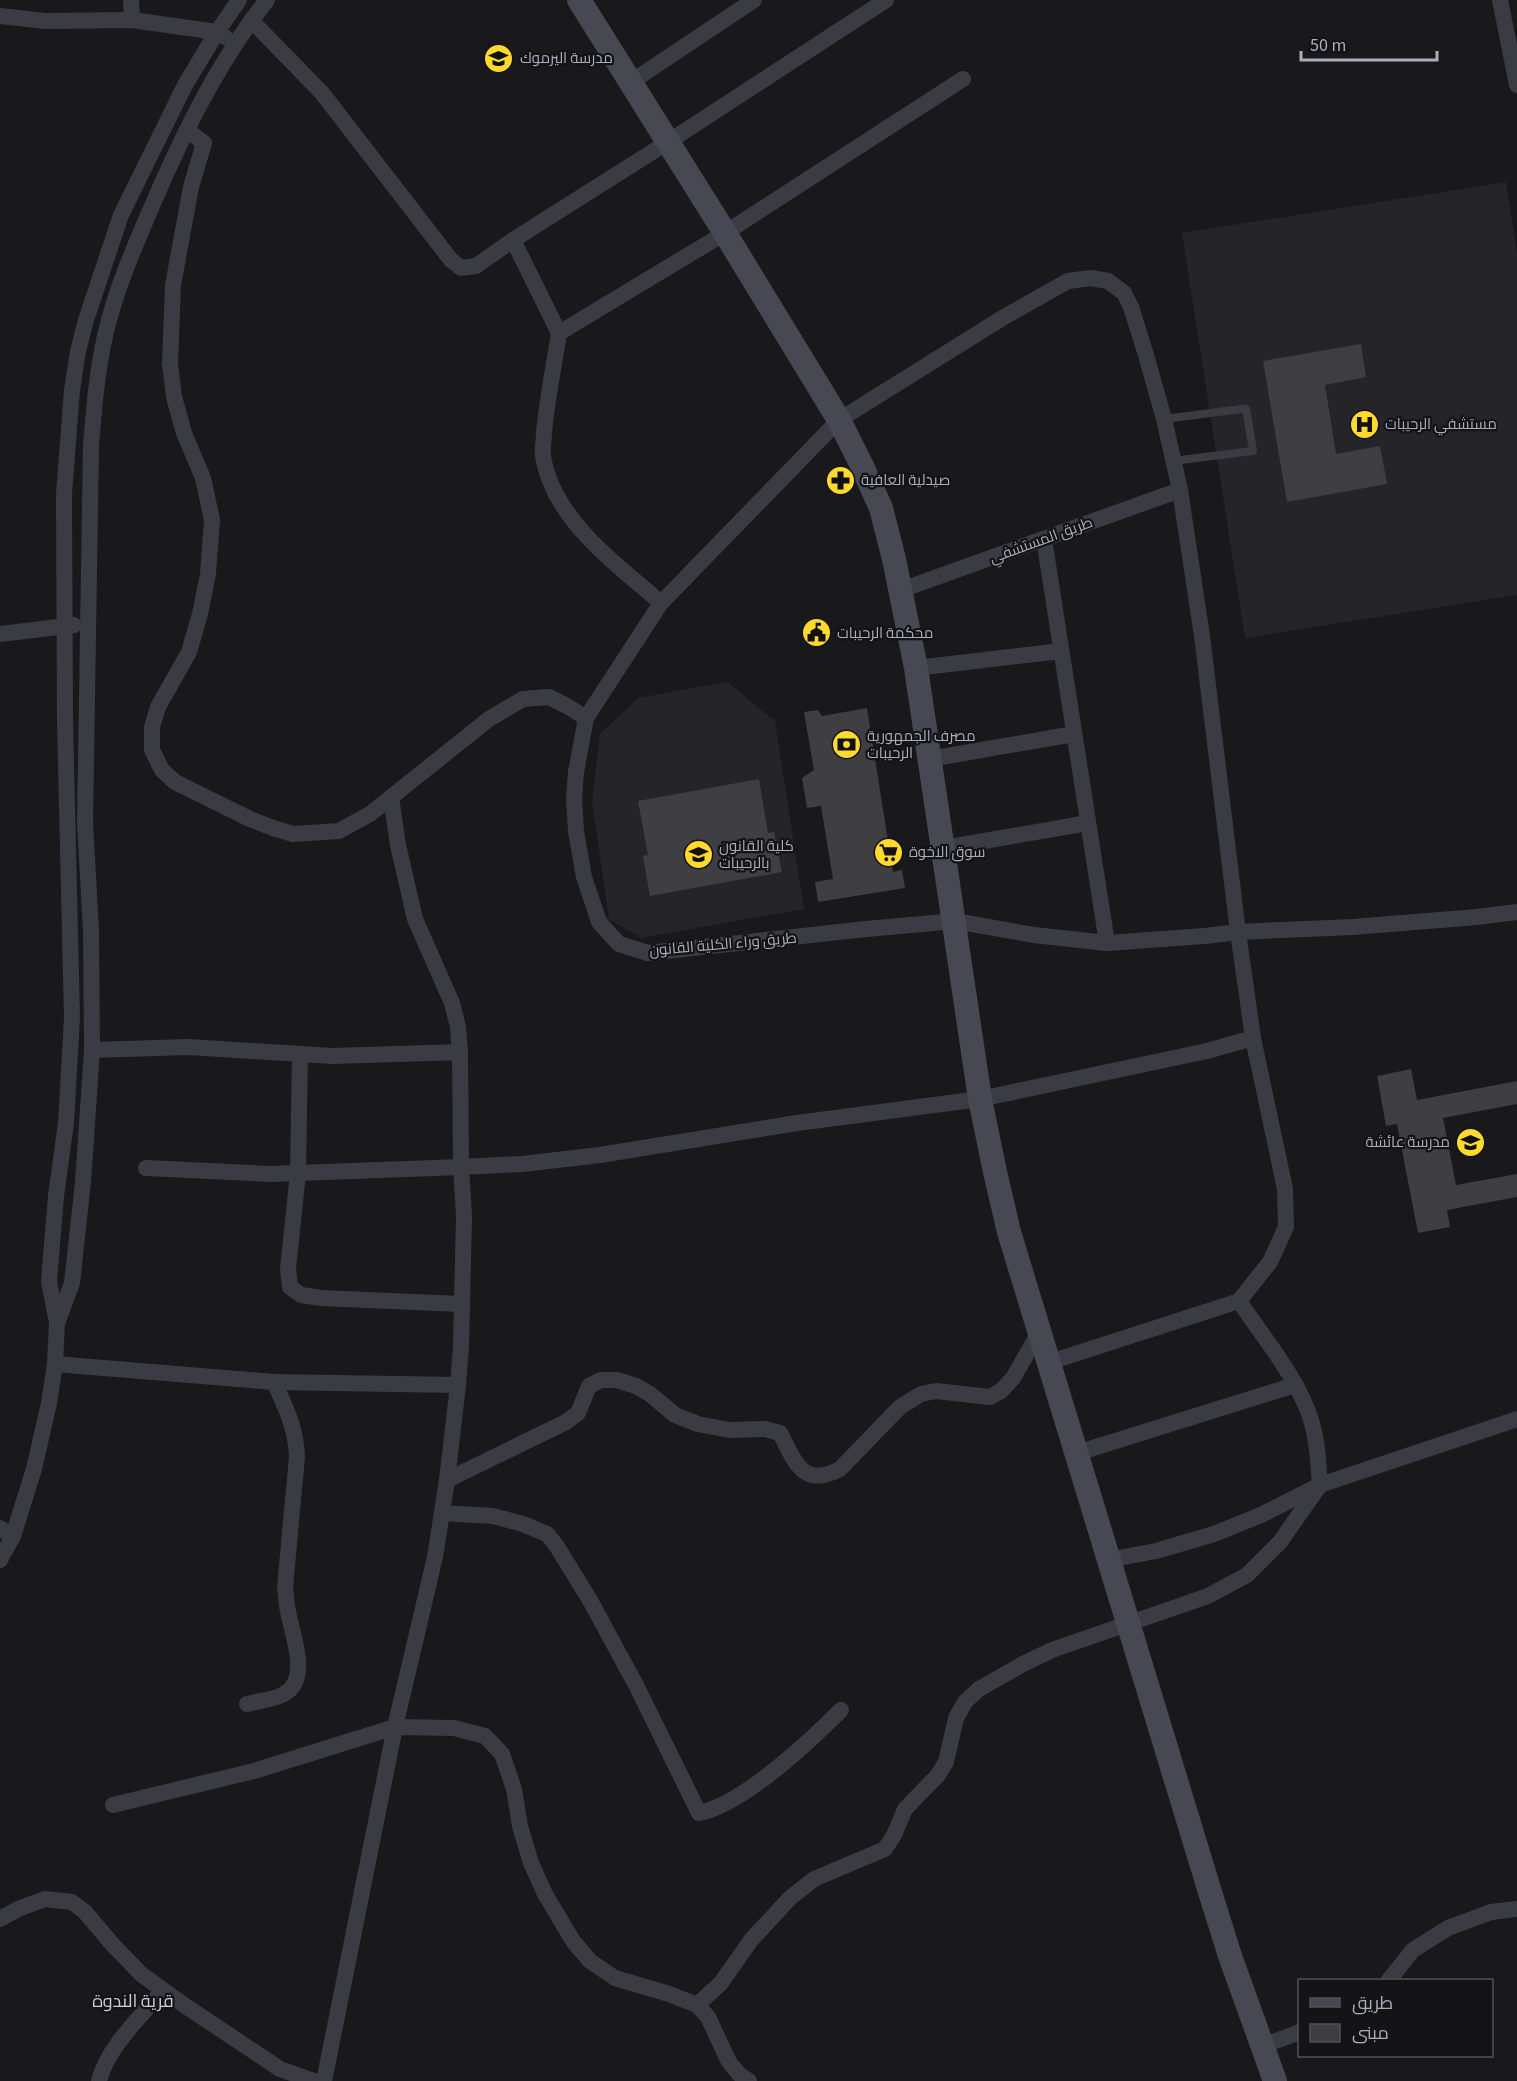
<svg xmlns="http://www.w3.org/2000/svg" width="1517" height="2081" font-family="'Source Sans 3',Cairo,sans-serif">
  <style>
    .built { fill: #252529 }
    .building { fill: #3e3e43 }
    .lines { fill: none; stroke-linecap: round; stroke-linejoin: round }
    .service { stroke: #3b3b43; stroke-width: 8 }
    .minor { stroke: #3b3b43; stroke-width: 16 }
    .secondary { stroke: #474851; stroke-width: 24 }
    .labels { text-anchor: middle; stroke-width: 4.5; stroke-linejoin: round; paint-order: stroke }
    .poi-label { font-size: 15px; fill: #aaadbc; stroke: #141416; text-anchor: start }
    .street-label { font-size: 15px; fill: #aaadbc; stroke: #141416 }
    .quarter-label { font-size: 18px; fill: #cccdd8; stroke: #141416 }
  </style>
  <rect width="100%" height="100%" fill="#19191b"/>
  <g class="built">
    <path d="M1506 182 1517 253V595L1245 638 1182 233Z"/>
    <path d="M727 682 775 721 804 909 641 938 609 919 592 801 600 734 638 698Z"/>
  </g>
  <g class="building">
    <path d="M1361 344 1366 377 1325 385 1336 454 1380 446 1387 484 1287 502 1263 361Z"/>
    <path d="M867 708 893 872 902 870 905 888 818 902 815 882 833 879 821 806 807 808 802 778 814 770 804 712 818 710 822 716Z"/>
    <path d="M759 779 768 833 774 832 782 872 650 896 643 856 648 855 638 801Z"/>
    <path d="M1411 1069 1417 1100 1517 1081V1104L1443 1118 1456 1185 1517 1174V1197L1447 1210 1450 1227 1418 1233 1397 1124 1386 1126 1377 1076Z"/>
  </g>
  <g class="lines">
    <path class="service" d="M1164 419 1241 409H1246L1247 414 1253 451 1173 461"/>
    <g class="minor">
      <path d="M131 0 132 20"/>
      <path d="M1500 0 1517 85"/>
      <path d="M0 16 45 21 132 20 217 32 225 37"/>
      <path d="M251 20 322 93 451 260 461 268 476 266 513 240"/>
      <path d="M631 82 754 0"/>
      <path d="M187 130 204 143 191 187 173 285 170 364 174 397 184 433 203 478 212 520 208 574 200 614 189 652 158 707 152 727V750L162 770 175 782 250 819 273 828 293 834 339 831 370 814 489 719 523 699 549 697 567 706 586 718"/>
      <path d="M559 333 513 240 668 142 886 0"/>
      <path d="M1044 539 1107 943"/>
      <path d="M901 590 1180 490"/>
      <path d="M661 603C616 563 553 520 543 456 542 449 544 440 544 433 547 399 554 366 559 333L725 233 963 79"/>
      <path d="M0 634 74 625"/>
      <path d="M916 668 1061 651"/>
      <path d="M930 759 1074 734"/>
      <path d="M391 797 398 845 415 919 452 1003 458 1027 460 1052"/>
      <path d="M944 848 1088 823"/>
      <path d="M92 1050 189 1047 332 1056 460 1052 461 1167 464 1216 461 1347 458 1385 447 1480 435 1557 395 1727 324 2081"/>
      <path d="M300 1054 298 1173 288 1269 290 1287 301 1295 321 1298 461 1304"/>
      <path d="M146 1168 270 1174 461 1167 522 1164 600 1155 797 1123 980 1099 1207 1051 1253 1038"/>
      <path d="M58 1321 72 1283 83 1182 92 1050 91 930 85 823 91 445C94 408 97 372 105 336 114 296 130 257 146 220 178 144 216 64 267 0"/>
      <path d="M1050 1362 1239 1301 1270 1262 1286 1227 1285 1189 1253 1038 1238 932 1202 636 1180 490 1164 419 1146 355 1131 307 1124 293 1108 281 1091 278 1068 281 1004 317 839 420 661 603 586 718 576 772 574 799 576 831 584 877 599 922 619 944 648 953 866 929 955 921 1034 935 1107 943 1205 936 1238 932 1353 927 1477 917 1517 912"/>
      <path d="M55 1364 274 1382 458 1385"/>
      <path d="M1077 1453 1295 1385"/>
      <path d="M447 1480 566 1422 578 1413 589 1386 601 1380H617L636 1386 650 1394 675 1415 698 1424 729 1430 765 1429 780 1433C795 1461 802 1489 840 1469L900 1407 921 1394 936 1391 990 1397 1001 1391 1013 1378 1040 1331"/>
      <path d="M442 1513 493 1516 523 1524 547 1534 556 1545 591 1602 637 1687 699 1813C743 1804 809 1742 841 1710"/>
      <path d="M0 1528 13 1536"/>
      <path d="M0 1560 13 1536 34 1469 49 1403 55 1364 57 1322 49 1282 56 1196 66 1123 72 1018 65 721 64 494 72 390 78 351 86 320 121 215 185 85 217 32 239 0"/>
      <path d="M1108 1560 1156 1551 1214 1534 1261 1515 1320 1485 1517 1419"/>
      <path d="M247 1704C258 1701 274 1700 284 1694 311 1679 292 1635 288 1611 286 1603 286 1595 285 1587L297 1457C296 1428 286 1408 274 1382"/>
      <path d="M113 1805 254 1771 395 1727 454 1728 485 1736 502 1754 514 1789 520 1826 531 1863 545 1894 573 1941 590 1961 615 1978 669 1994 697 2005 708 2017 729 2062 739 2074 749 2081"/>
      <path d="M0 1919 18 1909 45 1899 72 1902 85 1912 113 1945 141 1974 184 2005 280 2069 314 2081"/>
      <path d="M1389 1980 1413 1950 1448 1928 1491 1912 1517 1909"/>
      <path d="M697 2005 721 1983 751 1940 790 1898 814 1879 885 1849 894 1835 905 1809 938 1775 946 1762 956 1718 965 1702 979 1689 1023 1664 1052 1650 1208 1596 1247 1575 1280 1542 1320 1485C1318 1464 1318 1441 1311 1420 1298 1378 1263 1337 1239 1301"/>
      <path d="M1262 2046 1300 2032"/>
      <path d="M99 2081C108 2046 141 2017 163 1990"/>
    </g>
    <path class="secondary" d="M579 0 725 233 839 420 862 466 881 508 894 559 916 668 980 1099 995 1172 1009 1232 1210 1892 1230 1956 1275 2081"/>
  </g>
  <defs>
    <symbol id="school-disc" viewBox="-11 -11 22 22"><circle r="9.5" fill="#ffda2d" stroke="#141416"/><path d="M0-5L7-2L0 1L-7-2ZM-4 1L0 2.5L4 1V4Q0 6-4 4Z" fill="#111"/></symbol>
    <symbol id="hospital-disc" viewBox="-11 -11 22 22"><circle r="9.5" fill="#ffda2d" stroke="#141416"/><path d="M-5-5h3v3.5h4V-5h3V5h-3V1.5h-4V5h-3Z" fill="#111"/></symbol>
    <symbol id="pharmacy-disc" viewBox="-11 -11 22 22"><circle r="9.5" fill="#ffda2d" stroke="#141416"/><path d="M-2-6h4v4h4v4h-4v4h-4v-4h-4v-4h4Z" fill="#111"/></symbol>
    <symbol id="civic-disc" viewBox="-11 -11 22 22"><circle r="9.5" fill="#ffda2d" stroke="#141416"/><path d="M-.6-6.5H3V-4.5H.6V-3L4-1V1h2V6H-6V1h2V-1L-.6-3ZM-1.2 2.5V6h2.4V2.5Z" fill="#111"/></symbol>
    <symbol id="bank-disc" viewBox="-11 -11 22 22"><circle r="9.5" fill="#ffda2d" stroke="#141416"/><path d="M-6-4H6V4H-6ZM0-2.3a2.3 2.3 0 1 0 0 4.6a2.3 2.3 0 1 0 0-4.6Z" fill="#111"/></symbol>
    <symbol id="supermarket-disc" viewBox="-11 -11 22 22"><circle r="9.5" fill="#ffda2d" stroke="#141416"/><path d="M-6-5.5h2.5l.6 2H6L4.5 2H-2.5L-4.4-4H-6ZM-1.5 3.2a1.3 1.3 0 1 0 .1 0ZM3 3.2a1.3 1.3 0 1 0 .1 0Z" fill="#111"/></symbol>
    <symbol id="university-disc" viewBox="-11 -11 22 22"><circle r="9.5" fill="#ffda2d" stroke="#141416"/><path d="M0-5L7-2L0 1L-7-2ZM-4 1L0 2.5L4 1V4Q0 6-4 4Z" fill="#111"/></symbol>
  </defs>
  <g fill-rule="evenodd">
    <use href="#school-disc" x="482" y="42" width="33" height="33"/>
    <use href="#hospital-disc" x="1348" y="408" width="33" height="33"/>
    <use href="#pharmacy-disc" x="824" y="464" width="33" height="33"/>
    <use href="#civic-disc" x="800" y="616" width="33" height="33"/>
    <use href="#bank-disc" x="830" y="728" width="33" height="33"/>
    <use href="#supermarket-disc" x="872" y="836" width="33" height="33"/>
    <use href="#university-disc" x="682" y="838" width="33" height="33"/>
    <use href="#school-disc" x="1454" y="1126" width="33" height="33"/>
  </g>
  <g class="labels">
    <g class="poi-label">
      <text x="520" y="63">مدرسة اليرموك</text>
      <text x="1385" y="429">مستشفي الرحيبات</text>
      <text x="861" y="485">صيدلية العافية</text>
      <text x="837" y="638">محكمة الرحيبات</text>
      <text x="867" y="741">مصرف الجمهورية<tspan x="867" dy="17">الرحيبات</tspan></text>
      <text x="719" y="851">كلية القانون<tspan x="719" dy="17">بالرحيبات</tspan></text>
      <text x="909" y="857">سوق الاخوة</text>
      <text x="1450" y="1147" text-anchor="end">مدرسة عائشة</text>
    </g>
    <g class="street-label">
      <text transform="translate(1041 540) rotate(-20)" y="5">طريق المستشفي</text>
      <text transform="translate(723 944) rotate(-5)" y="5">طريق وراء الكلية القانون</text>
    </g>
    <g class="quarter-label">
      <text x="133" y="2007">قرية الندوة</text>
    </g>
  </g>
  <rect x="1298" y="1979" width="195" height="78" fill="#141416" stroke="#505158" stroke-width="1.5"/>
  <rect x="1310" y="1998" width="30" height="9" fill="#474851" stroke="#505158" stroke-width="1.5"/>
  <text x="1352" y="2009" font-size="18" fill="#aaadbc">طريق</text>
  <rect x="1310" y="2024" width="30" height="18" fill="#3e3e43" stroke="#505158" stroke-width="1.5"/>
  <text x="1352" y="2039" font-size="18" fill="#aaadbc">مبنى</text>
  <path d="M1301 51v9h136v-9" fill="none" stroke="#aaadbc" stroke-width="3"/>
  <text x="1310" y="51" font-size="18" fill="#aaadbc" stroke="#141416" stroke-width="4.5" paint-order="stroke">50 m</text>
</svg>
